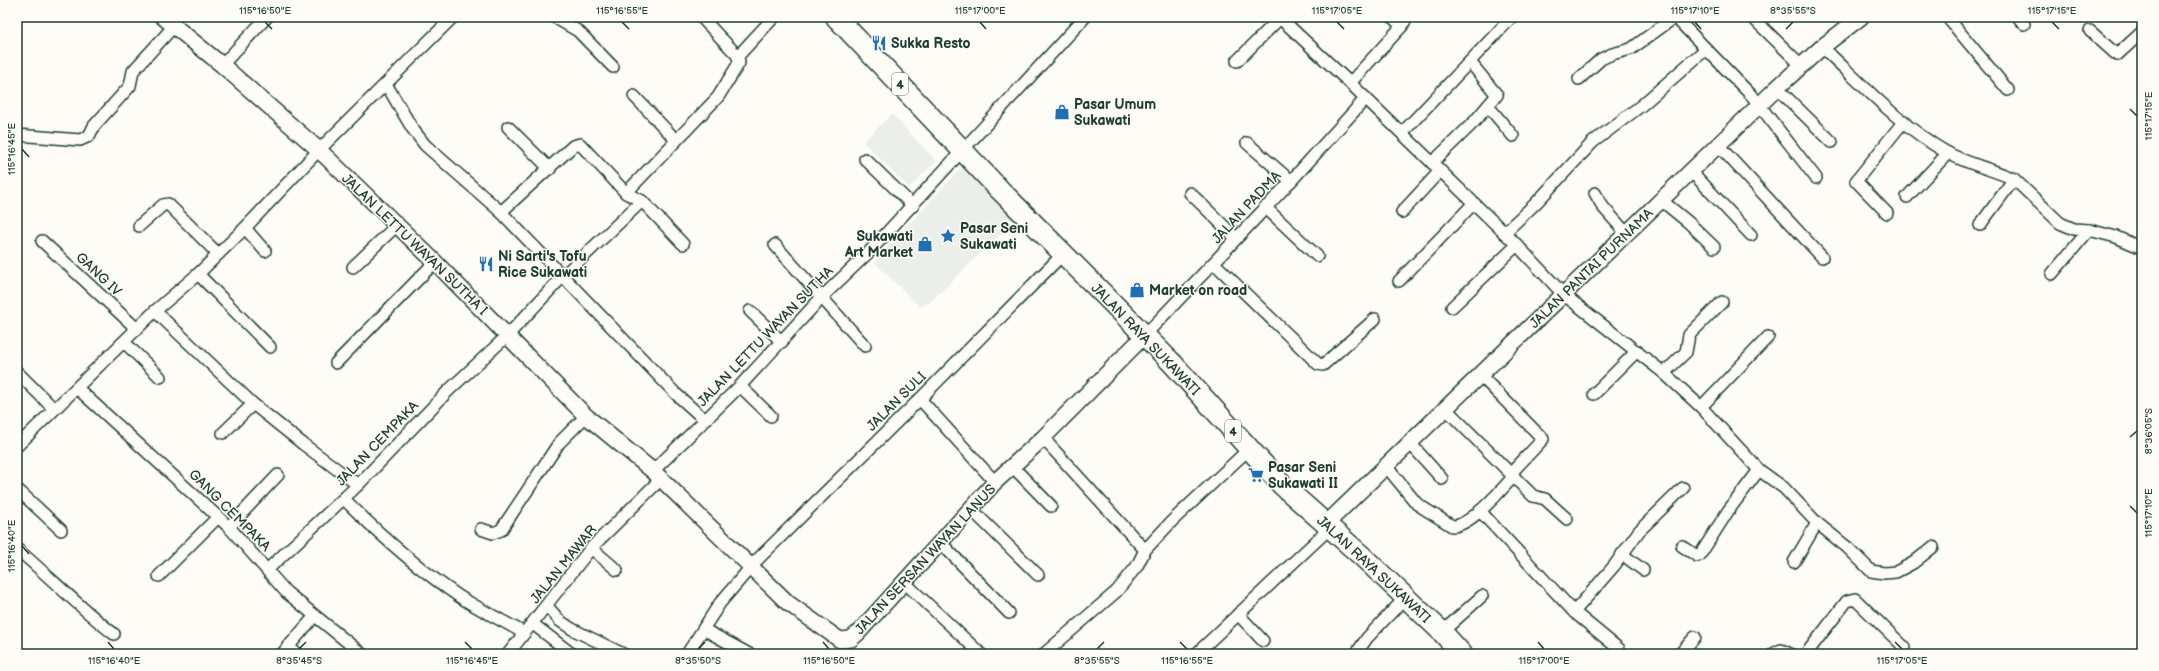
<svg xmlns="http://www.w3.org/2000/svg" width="2159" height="671" font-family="'Balsamiq Sans',sans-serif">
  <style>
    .built { fill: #eceee9 }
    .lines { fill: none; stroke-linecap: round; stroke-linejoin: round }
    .street-casing { stroke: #1f3d34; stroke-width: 14 }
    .secondary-casing { stroke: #1f3d34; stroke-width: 18 }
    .highway-casing { stroke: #1f3d34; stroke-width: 23 }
    .street { stroke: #fdfcf7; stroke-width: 11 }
    .secondary { stroke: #fdfcf7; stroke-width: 15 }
    .highway { stroke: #fdfcf7; stroke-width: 20 }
    .ticks { fill: none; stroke: #1f3d34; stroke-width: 1.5 }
    .labels { text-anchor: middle; stroke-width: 3; stroke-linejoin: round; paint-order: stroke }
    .shield { fill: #fdfcf7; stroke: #62766e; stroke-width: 1 }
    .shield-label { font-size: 13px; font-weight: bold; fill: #1f3d34 }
    .poi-label { font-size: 14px; font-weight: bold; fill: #1f3d34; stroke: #fdfcf7; text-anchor: start }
    .street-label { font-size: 14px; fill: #1f3d34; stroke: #fdfcf7 }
    .neatline { fill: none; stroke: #1f3d34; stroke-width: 1.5 }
    .ticks-label { font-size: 10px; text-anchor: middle; fill: #1f3d34 }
  </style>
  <rect width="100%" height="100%" fill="#fdfcf7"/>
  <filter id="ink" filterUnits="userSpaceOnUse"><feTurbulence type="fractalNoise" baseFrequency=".025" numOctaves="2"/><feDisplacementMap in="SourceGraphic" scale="8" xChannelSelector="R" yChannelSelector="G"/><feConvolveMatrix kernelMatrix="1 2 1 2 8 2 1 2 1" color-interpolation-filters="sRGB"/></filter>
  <g filter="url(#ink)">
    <g class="built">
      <path d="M892 114 936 161 909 188 863 142Z"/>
      <path d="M963 166 1012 213 1011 224 929 303 920 307 874 262Z"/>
    </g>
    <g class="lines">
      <defs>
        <g id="street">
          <path d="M554 17 578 31 613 67"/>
          <path d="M701 17 738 56"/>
          <path d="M1279 17 1350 83 1517 245 1563 294 1664 373 1701 407 1759 470 1784 488 1817 523 1848 548 1871 571 1884 573 1896 572 1913 563 1933 547"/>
          <path d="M1392 17 1402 26"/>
          <path d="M1947 17 2008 90"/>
          <path d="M2018 17 2024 24"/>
          <path d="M1754 19 1801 65"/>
          <path d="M2090 31 2117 55 2142 32"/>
          <path d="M1822 47C1861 83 1899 125 1946 152 1967 164 1992 169 2014 179L1980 225"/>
          <path d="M1237 61 1280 18"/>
          <path d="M222 65 267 17"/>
          <path d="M1579 79 1601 59 1612 54 1631 49 1675 17 1753 97 1816 178"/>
          <path d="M1350 83 1402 26 1407 17"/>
          <path d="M386 84 412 128 425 145 501 212 676 394 705 420"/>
          <path d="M1777 88 1832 142"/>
          <path d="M634 96 676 140"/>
          <path d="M1488 106 1513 136"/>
          <path d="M508 127 550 169"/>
          <path d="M1402 133 1512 17"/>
          <path d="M17 135 80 140 89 136 94 126 130 86 133 71 174 26"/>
          <path d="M1247 143 1291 181"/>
          <path d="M1718 145 1822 257"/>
          <path d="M865 159 913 206"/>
          <path d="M1432 163 1474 122 1497 95 1470 62"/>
          <path d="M1691 171 1751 235"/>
          <path d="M2014 179 2060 223 2074 229 2089 230 2116 237 2142 248"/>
          <path d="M626 193 718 97 739 63 738 56 774 17"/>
          <path d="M1190 193 1236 238"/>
          <path d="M1595 193 1603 207 1626 233"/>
          <path d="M1907 197 1948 153"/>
          <path d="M1661 200 1688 222 1714 247"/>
          <path d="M1265 207 1317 256"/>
          <path d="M501 212 573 146 580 144 626 193 642 201 683 244"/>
          <path d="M1402 212 1440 171"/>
          <path d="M1887 213 1856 181 1904 121"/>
          <path d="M139 226 163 205 168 204 218 254"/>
          <path d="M245 228 265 251"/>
          <path d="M1504 233 1535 204 1593 142 1642 105 1706 49"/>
          <path d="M42 241 137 329"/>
          <path d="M775 245 865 346"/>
          <path d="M1214 263 1318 364 1323 365 1375 319"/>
          <path d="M353 267 396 226"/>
          <path d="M198 274 270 347"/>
          <path d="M2052 274 2089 230"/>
          <path d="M1399 281 1474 203"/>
          <path d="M1452 307 1517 245"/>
          <path d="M155 311 253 404 303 444 358 485"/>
          <path d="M750 311 782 342"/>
          <path d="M1145 335 1291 181 1366 98"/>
          <path d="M124 342 160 377"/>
          <path d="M336 363 435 262"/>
          <path d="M17 372 54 409"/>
          <path d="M1664 373 1686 352 1689 335 1722 302"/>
          <path d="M740 386 771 416"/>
          <path d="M77 388 229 527 286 592 362 654"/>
          <path d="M1594 394 1637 351"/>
          <path d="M920 399 995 482"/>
          <path d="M1701 407 1768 337"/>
          <path d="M1445 408 1533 496 1545 499 1567 519"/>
          <path d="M223 433 253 404"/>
          <path d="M1043 438 1145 550"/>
          <path d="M1410 443 1442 479"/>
          <path d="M17 446 155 311 198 274 245 228 319 150 453 17"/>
          <path d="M1386 466 1417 504 1452 526C1470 527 1501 490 1513 477L1514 470 1543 439 1480 375"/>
          <path d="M1013 467 1051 506"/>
          <path d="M653 471 740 386 821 298 870 251 1085 17"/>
          <path d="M17 489 61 530"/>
          <path d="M344 499C380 535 417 568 460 597 481 610 503 621 524 633"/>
          <path d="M971 509 1038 575"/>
          <path d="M1480 511 1574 612 1619 649 1621 654"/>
          <path d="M229 527 278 475"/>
          <path d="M481 529 493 533 501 530 559 443 586 416"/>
          <path d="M940 542 1009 613"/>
          <path d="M1682 546 1697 556 1700 555 1728 511 1759 470"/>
          <path d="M591 548 617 570"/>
          <path d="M17 549C50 577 80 608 114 634"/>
          <path d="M1622 554 1643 570"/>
          <path d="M1794 562 1817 523"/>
          <path d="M267 570 358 485 448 391 508 335 563 276 642 201"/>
          <path d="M159 576 218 517"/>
          <path d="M903 581 981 654"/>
          <path d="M547 606 560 621 572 629 623 654"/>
          <path d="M1574 612 1614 566 1639 531 1683 488"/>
          <path d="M1238 614 1263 641"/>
          <path d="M533 624 572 654"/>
          <path d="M703 629 749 654"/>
          <path d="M1442 632 1482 596"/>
          <path d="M288 646 297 654"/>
          <path d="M282 654 314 617"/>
          <path d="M508 654 591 548 661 479"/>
          <path d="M687 654 720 603 756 561 924 395 1063 254"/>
          <path d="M1044 654 1117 591 1137 566 1145 550 1172 521 1249 449"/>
          <path d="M1196 654 1330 528"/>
          <path d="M1356 654 1367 638 1405 598"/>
          <path d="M1680 654 1695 637"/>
          <path d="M1773 654 1781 650 1790 654"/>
          <path d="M1806 654 1847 601 1855 599 1904 647"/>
        </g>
        <g id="secondary">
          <path d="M163 17 222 65 319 150 435 262 586 416 653 471 788 603 840 640 851 639 858 633 995 482 1043 438 1145 335"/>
          <path d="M1326 524 1777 88 1822 47 1861 17"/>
        </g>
        <path id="highway" d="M836 17 1000 190 1173 364 1283 486 1363 557 1442 632 1462 654"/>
      </defs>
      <use href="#street" class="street-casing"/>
      <use href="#secondary" class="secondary-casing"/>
      <use href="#highway" class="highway-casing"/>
      <use href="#street" class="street"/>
      <use href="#secondary" class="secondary"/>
      <use href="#highway" class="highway"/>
    </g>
  </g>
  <path class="ticks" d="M265 22 272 29M622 22 629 29M980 22 986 29M1337 22 1344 29M1695 22 1701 29M2052 22 2059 29M1786 29 1793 22M2130 109 2137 116M22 149 29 157M2130 437 2137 431M2130 506 2137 513M22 546 29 554M108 642 114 649M465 642 472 649M823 642 829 649M1180 642 1187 649M1538 642 1544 649M1895 642 1902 649M299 649 306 642M698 649 705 642M1097 649 1104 642"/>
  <defs>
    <symbol id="restaurant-bare" viewBox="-9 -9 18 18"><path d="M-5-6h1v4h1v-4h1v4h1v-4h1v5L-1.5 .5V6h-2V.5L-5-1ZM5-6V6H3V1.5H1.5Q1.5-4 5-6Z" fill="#1f6fb2" stroke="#fdfcf7" stroke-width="2.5" paint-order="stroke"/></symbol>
    <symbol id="shop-bare" viewBox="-9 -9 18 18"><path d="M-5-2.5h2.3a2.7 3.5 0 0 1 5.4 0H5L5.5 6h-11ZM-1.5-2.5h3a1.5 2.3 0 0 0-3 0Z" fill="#1f6fb2" stroke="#fdfcf7" stroke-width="2.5" paint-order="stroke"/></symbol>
    <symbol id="sight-bare" viewBox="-9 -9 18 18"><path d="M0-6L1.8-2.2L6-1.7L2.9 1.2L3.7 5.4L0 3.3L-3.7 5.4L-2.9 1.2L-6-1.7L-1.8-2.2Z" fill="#1f6fb2" stroke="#fdfcf7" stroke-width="2.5" paint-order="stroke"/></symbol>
    <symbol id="supermarket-bare" viewBox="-9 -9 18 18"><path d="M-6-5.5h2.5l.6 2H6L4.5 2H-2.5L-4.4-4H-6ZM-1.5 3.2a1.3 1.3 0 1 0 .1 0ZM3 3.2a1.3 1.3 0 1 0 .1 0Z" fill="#1f6fb2" stroke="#fdfcf7" stroke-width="2.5" paint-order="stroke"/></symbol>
  </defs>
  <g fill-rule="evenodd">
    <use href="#restaurant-bare" x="868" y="32" width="22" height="22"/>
    <use href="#shop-bare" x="1051" y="101" width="22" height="22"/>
    <use href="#sight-bare" x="937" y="225" width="22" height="22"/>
    <use href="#shop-bare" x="914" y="233" width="22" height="22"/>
    <use href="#restaurant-bare" x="475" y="253" width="22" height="22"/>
    <use href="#shop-bare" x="1126" y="279" width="22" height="22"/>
    <use href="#supermarket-bare" x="1245" y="464" width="22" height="22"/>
  </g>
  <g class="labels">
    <g class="shield">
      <rect x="892" y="73" width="16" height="22" rx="3"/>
      <rect x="1225" y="420" width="16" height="22" rx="3"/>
    </g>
    <g class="shield-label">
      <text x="900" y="89">4</text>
      <text x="1233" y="436">4</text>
    </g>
    <g class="poi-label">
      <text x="891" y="48">Sukka Resto</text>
      <text x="1074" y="109">Pasar Umum<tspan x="1074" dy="16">Sukawati</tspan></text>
      <text x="960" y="233">Pasar Seni<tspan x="960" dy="16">Sukawati</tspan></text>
      <text x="913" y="241" text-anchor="end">Sukawati<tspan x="913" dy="16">Art Market</tspan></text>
      <text x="498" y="261">Ni Sarti's Tofu<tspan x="498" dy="16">Rice Sukawati</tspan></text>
      <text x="1149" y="295">Market on road</text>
      <text x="1268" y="472">Pasar Seni<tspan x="1268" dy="16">Sukawati II</tspan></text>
    </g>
    <g class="street-label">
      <text transform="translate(1246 207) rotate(-47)" y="5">JALAN PADMA</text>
      <text transform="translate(415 244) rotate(44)" y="5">JALAN LETTU WAYAN SUTHA I</text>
      <text transform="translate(1591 268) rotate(-44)" y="5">JALAN PANTAI PURNAMA</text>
      <text transform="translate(99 274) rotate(43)" y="5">GANG IV</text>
      <text transform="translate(765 336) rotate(-46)" y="5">JALAN LETTU WAYAN SUTHA</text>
      <text transform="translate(1146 339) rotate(46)" y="5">JALAN RAYA SUKAWATI</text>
      <text transform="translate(896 401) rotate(-45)" y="5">JALAN SULI</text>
      <text transform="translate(377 443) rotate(-46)" y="5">JALAN CEMPAKA</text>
      <text transform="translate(230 510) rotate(45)" y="5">GANG CEMPAKA</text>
      <text transform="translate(925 559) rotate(-47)" y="5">JALAN SERSAN WAYAN LANUS</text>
      <text transform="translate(563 564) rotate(-51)" y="5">JALAN MAWAR</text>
      <text transform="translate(1374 569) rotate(43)" y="5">JALAN RAYA SUKAWATI</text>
    </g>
  </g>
  <rect width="2159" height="671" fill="none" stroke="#fdfcf7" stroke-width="44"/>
  <rect x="22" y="22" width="2115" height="627" class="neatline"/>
  <g class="ticks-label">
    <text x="265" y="14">115°16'50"E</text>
    <text x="622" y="14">115°16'55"E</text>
    <text x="980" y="14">115°17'00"E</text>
    <text x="1337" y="14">115°17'05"E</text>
    <text x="1695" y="14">115°17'10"E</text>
    <text x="1793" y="14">8°35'55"S</text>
    <text x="2052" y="14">115°17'15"E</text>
    <text transform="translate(2148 116) rotate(-90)" y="4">115°17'15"E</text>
    <text transform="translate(11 149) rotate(-90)" y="4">115°16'45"E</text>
    <text transform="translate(2148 431) rotate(-90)" y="4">8°36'05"S</text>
    <text transform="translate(2148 513) rotate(-90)" y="4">115°17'10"E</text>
    <text transform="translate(11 546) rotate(-90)" y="4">115°16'40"E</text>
    <text x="114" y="664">115°16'40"E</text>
    <text x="299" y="664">8°35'45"S</text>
    <text x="472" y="664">115°16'45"E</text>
    <text x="698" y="664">8°35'50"S</text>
    <text x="829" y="664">115°16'50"E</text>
    <text x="1097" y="664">8°35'55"S</text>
    <text x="1187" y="664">115°16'55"E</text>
    <text x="1544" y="664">115°17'00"E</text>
    <text x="1902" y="664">115°17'05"E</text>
  </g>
</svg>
